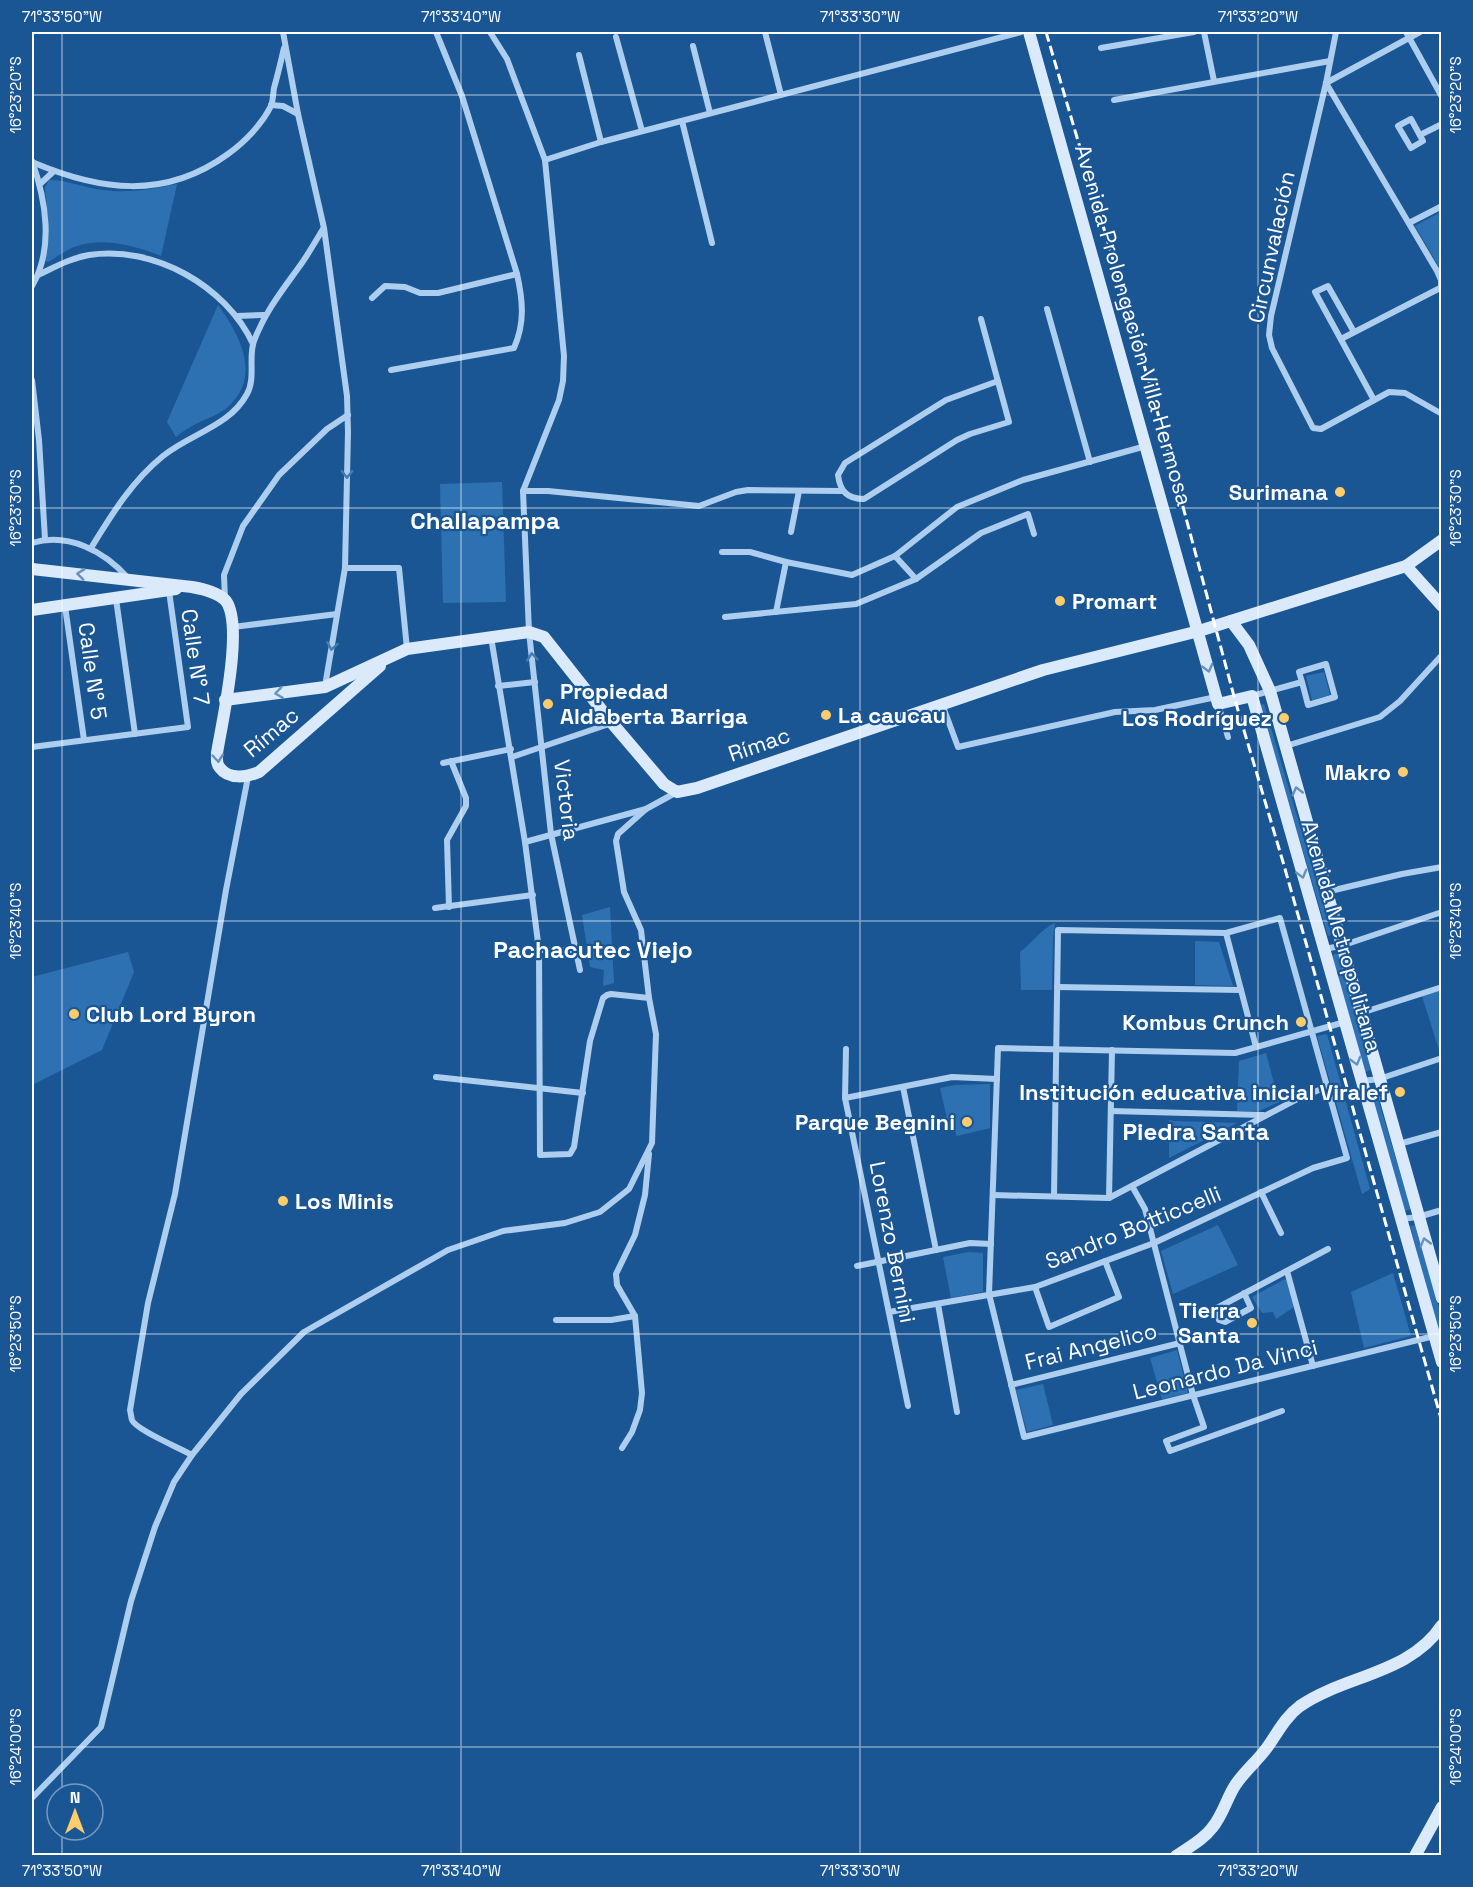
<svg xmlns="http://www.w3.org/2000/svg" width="1473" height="1887" font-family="'Space Grotesk',sans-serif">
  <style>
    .green { fill: #2e71b2 }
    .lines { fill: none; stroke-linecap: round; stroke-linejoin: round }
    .street { stroke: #adceef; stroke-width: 6 }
    .secondary { stroke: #daeafb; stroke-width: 12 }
    .rail { stroke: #fff; stroke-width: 3; stroke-dasharray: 10 4.5; stroke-linecap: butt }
    .oneway { stroke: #477aaf }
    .oneway2 { stroke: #6791bd }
    .ticks { fill: none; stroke: #fff; stroke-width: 1.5; stroke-opacity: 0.45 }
    .poi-dot { fill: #ffcc6b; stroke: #1b5694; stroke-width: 2 }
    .labels { text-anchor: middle; stroke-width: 4.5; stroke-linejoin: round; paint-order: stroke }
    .street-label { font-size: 22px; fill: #fff; stroke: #1b5694 }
    .poi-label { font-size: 22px; font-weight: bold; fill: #fff; stroke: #1b5694; text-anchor: end }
    .neighbourhood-label { font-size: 24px; font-weight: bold; fill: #fff; stroke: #1b5694 }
    .neatline { fill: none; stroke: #fff; stroke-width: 2 }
    .ticks-label { font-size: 15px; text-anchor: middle; fill: #fff }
  </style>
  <rect width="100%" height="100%" fill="#1b5694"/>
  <g class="green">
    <path d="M49 180C65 180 80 186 96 189 124 194 150 190 177 184L161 256C136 246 104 237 77 246 67 249 57 257 48 262L43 259 48 219 45 188Z"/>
    <path d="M1441 212V266L1439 267 1415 226Z"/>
    <path d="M218 305C239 334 262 375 229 406 218 416 204 419 192 426 186 429 181 433 176 437L167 422Z"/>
    <path d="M502 482 506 602 443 603 440 484Z"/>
    <path d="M1324 672 1330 695 1312 700 1306 676Z"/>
    <path d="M1264 704 1332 935 1328 936 1260 705Z"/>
    <path d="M610 907 614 983 603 986 604 970 590 967 582 915Z"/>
    <path d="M1055 923 1053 939 1052 990H1021L1020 952C1032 943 1041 929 1055 923Z"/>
    <path d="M1195 941 1219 942 1233 986 1195 985Z"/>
    <path d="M128 952 134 972 102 1050 32 1085V977Z"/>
    <path d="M1338 952 1371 1070 1365 1072 1332 956Z"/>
    <path d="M1441 990V1049L1439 1050 1422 996Z"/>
    <path d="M1327 1034 1370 1189 1362 1194 1317 1036Z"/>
    <path d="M1266 1053 1279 1102 1259 1111H1237L1239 1061Z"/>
    <path d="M990 1084V1128L957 1136 955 1131 950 1132 940 1088 954 1085Z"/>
    <path d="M1369 1089H1375L1411 1209 1405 1211Z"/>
    <path d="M1169 1120 1174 1121 1237 1123 1169 1158Z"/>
    <path d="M1218 1225 1238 1265 1173 1294 1161 1251Z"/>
    <path d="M1415 1225 1441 1315V1343L1410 1226Z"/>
    <path d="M969 1252 983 1253V1292L951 1298 943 1257Z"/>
    <path d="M1393 1273 1411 1336 1364 1348 1351 1292Z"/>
    <path d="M1285 1279 1287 1281 1294 1307 1276 1319 1273 1312 1262 1313 1252 1297Z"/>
    <path d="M1177 1350 1188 1393 1162 1399 1150 1358Z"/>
    <path d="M1043 1384 1053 1425 1027 1432 1016 1390Z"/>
  </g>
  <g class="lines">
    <g class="street">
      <path d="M283 32 298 114 324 228 347 396 348 432 345 568 325 686"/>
      <path d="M490 32 507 59 545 160 564 356 563 381 559 400 523 491 529 632 551 834 580 970"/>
      <path d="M765 32 781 95"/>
      <path d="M1204 32 1214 81"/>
      <path d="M1336 32 1326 83 1271 316 1269 335 1272 348 1313 428 1321 429 1389 392 1405 393 1442 414"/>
      <path d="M1406 32 1442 97"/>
      <path d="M616 37 642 131"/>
      <path d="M693 46 710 113"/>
      <path d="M1101 48 1194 32"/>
      <path d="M579 55 601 142"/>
      <path d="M1326 83 1437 271 1441 280V287"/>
      <path d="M1326 83 1420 32"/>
      <path d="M1114 100 1330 61"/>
      <path d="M271 105 283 106 298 114"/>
      <path d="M1411 119 1423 141 1411 148 1398 126Z"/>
      <path d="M682 121 712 243"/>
      <path d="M1420 135 1442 124"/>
      <path d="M545 160 601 142 1021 32"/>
      <path d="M32 161C46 200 54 249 32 286"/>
      <path d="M32 162C100 191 165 200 228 154 245 142 262 124 271 106 273 101 273 94 274 88 278 74 281 61 284 48"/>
      <path d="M40 184 54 171"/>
      <path d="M1409 223 1442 206"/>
      <path d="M38 275C55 267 71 258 89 255 154 245 226 286 253 344"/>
      <path d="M372 298 385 286 405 287 420 293H438L517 274"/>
      <path d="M1047 309 1090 462"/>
      <path d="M237 316 264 315"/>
      <path d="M981 319 1009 422 970 434 957 440 864 499C847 499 840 491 838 475L845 463 946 400 998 381"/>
      <path d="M1354 332 1328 286 1315 292 1374 400"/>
      <path d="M1341 339 1442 287"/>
      <path d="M391 370 514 348C525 323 523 301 517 274L462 96 436 32"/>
      <path d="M32 380 39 440 45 539"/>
      <path d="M523 491H548L699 506 736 492 748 490 842 491"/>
      <path d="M791 532 799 491"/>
      <path d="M32 543C68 532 104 551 128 578"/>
      <path d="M91 548C112 514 132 481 163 456 190 434 230 426 247 394 256 378 248 357 254 341 265 312 281 292 299 267 308 255 315 242 323 229"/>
      <path d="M722 552H750L786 562 852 575 895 556 957 507 1023 480 1146 446"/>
      <path d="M895 556 916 579"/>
      <path d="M345 568H399L407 649"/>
      <path d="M116 599 135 734"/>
      <path d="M225 600 224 575 243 526 279 475 327 429 348 415"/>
      <path d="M65 606 84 740"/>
      <path d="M776 612 786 562"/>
      <path d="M725 617 856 604 916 579 981 533 1028 514 1034 534"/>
      <path d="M233 627 337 614"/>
      <path d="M491 637 525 842 539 950 540 1155 570 1154 574 1147 590 1041 603 998 607 995 611 994 649 998"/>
      <path d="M498 686 535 682"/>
      <path d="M1252 696 1302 682 1308 705 1335 697 1326 664 1299 672 1302 682"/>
      <path d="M942 704 958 747 1115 712 1155 710 1216 697"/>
      <path d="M1218 704 1228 737"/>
      <path d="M1286 746 1380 717 1400 701 1442 655"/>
      <path d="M32 747 188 727 169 591"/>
      <path d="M512 757 612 723"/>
      <path d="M443 763 511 749"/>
      <path d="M525 842 646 809 677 792"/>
      <path d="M1326 892 1402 874 1442 867"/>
      <path d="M449 907 447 840 466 806V798L451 761"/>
      <path d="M435 908 533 895"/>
      <path d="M1226 933 1256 1047"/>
      <path d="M1324 949 1341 946 1442 912"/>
      <path d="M539 950H575"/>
      <path d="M1057 987 1241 990"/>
      <path d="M1361 1013 1442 987"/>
      <path d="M1345 1022 1235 1053 998 1048 989 1294 1024 1437 1434 1336"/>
      <path d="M846 1049 845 1098 908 1406"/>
      <path d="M436 1077 583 1093"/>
      <path d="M1362 1081 1379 1079 1442 1058"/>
      <path d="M903 1087 936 1250"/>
      <path d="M845 1098 952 1077 997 1079"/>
      <path d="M1111 1111 1263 1115"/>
      <path d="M1399 1144 1442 1132"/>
      <path d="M1132 1186 1145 1209 1193 1395 1204 1427 1166 1441 1170 1451 1282 1411"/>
      <path d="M1261 1192 1281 1233"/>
      <path d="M993 1195 1109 1198 1301 1097 1327 1087"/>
      <path d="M1109 1198 1112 1050"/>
      <path d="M1401 1219 1418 1217 1442 1210"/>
      <path d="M857 1266 970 1243 991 1244"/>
      <path d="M1287 1271 1313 1366"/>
      <path d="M1035 1287 1049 1327 1119 1297 1105 1261"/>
      <path d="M1244 1293 1251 1308 1225 1322 1219 1320 1215 1309C1253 1289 1290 1269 1328 1249"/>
      <path d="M938 1304 957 1412"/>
      <path d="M889 1312 1035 1287 1154 1243 1313 1168 1347 1158 1280 918 1226 933 1058 930 1054 1196"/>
      <path d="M556 1320H611L635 1316"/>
      <path d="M1011 1385 1180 1343"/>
      <path d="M622 1448 632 1432 640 1410 642 1393 635 1316 617 1285 616 1274 635 1235 645 1195 649 1154"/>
      <path d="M192 1455C180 1448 136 1430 132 1420 131 1417 131 1414 130 1410L148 1303 175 1194 226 890 248 777"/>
      <path d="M32 1798 101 1727 131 1601 155 1527 174 1482 192 1455 241 1394 304 1332 448 1250 503 1231 565 1223 600 1212 629 1189 652 1143 656 1034 649 998 641 930 624 892 616 841 618 834 646 809"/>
    </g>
    <g class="secondary">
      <path d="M1029 32 1218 704 1252 696 1442 1362"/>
      <path d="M1406 566 1442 606"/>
      <path d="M32 569 192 587C203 589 218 592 226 601 244 626 222 722 217 753 217 758 216 764 220 768 229 780 247 777 259 772L380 666"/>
      <path d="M32 610 176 589"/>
      <path d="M1231 621 1249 645 1270 691 1442 1298"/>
      <path d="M225 700 325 687 407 649 529 632 544 637 612 723 664 784 677 792 697 788 1043 670 1199 631 1406 566 1442 540"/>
      <path d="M1176 1856C1189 1847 1203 1840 1212 1828 1223 1815 1227 1797 1236 1784 1245 1771 1257 1761 1266 1749 1277 1734 1285 1717 1300 1706 1345 1675 1410 1674 1442 1625"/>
      <path d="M1415 1856 1442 1807"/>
    </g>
    <path class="rail" d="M1046 32 1154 399 1235 700 1283 862 1442 1422"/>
  </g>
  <defs><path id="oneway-chevron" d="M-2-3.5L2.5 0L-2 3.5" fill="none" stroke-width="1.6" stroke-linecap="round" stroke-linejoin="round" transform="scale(1.5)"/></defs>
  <g class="oneway">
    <use href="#oneway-chevron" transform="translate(347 474) rotate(91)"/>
    <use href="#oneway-chevron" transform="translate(332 646) rotate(100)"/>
    <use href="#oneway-chevron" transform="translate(532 657) rotate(-96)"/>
  </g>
  <g class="oneway2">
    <use href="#oneway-chevron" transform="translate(81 574) rotate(-173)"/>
    <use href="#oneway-chevron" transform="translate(1208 668) rotate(75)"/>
    <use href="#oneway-chevron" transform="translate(279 693) rotate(172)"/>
    <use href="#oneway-chevron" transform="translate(218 758) rotate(85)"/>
    <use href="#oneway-chevron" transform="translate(1297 791) rotate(-105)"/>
    <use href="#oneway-chevron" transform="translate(1302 874) rotate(74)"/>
    <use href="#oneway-chevron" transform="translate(1356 1061) rotate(74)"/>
    <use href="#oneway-chevron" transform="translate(1425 1242) rotate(-106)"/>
  </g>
  <path class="ticks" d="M62 32V1794M461 32V1856M860 32V1856M1258 32V1856M32 95H1442M32 508H1442M32 921H1442M32 1334H1442M32 1747H1442M62 1830V1856"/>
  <g class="poi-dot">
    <circle cx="1340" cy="492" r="6"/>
    <circle cx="1060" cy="601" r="6"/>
    <circle cx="548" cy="704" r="6"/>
    <circle cx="826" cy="715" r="6"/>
    <circle cx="1284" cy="718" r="6"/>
    <circle cx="1403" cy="772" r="6"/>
    <circle cx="74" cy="1014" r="6"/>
    <circle cx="1301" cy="1022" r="6"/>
    <circle cx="1400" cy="1092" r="6"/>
    <circle cx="967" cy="1122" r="6"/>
    <circle cx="283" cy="1201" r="6"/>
    <circle cx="1252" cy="1323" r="6"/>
  </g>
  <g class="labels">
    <g class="street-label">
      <text transform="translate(1271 247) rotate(-78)" y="8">Circunvalación</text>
      <text transform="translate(1134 325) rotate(74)" y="8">Avenida Prolongación Villa Hermosa</text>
      <text transform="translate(196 657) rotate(82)" y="8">Calle N° 7</text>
      <text transform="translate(93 671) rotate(82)" y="8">Calle N° 5</text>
      <text transform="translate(271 732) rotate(-40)" y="8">Rímac</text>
      <text transform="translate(759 744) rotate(-19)" y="8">Rímac</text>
      <text transform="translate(567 800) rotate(83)" y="8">Victoria</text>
      <text transform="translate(1342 936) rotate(74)" y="8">Avenida Metropolitana</text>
      <text transform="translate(1133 1227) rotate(-22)" y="8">Sandro Botticcelli</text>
      <text transform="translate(893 1242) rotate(79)" y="8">Lorenzo Bernini</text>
      <text transform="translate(1091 1346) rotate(-14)" y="8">Frai Angelico</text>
      <text transform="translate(1225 1369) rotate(-14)" y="8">Leonardo Da Vinci</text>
    </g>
    <g class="poi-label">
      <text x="1328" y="500">Surimana</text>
      <text x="1072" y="609" text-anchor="start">Promart</text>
      <text x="560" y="699" text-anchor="start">Propiedad<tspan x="560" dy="25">Aldaberta Barriga</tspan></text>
      <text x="838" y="723" text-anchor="start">La caucau</text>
      <text x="1272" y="726">Los Rodríguez</text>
      <text x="1391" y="780">Makro</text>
      <text x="86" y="1022" text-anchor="start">Club Lord Byron</text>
      <text x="1289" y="1030">Kombus Crunch</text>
      <text x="1388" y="1100">Institución educativa inicial Viralef</text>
      <text x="955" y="1130">Parque Begnini</text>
      <text x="295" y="1209" text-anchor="start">Los Minis</text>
      <text x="1240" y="1318">Tierra<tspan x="1240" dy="25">Santa</tspan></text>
    </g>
    <g class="neighbourhood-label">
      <text x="485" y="529">Challapampa</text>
      <text x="593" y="958">Pachacutec Viejo</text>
      <text x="1196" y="1140">Piedra Santa</text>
    </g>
  </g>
  <rect width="1473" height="1887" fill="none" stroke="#1b5694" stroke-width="66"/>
  <g transform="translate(75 1812)"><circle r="28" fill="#1b5694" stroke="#769abf" stroke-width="1.5"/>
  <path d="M0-4.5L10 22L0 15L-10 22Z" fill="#ffcc6b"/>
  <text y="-9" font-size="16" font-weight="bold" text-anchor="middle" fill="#ffffff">N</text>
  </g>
  <rect x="33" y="33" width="1407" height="1821" class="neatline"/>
  <g class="ticks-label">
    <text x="62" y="22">71°33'50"W</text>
    <text x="461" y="22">71°33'40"W</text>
    <text x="860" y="22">71°33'30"W</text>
    <text x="1258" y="22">71°33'20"W</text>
    <text transform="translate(16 95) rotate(-90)" y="5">16°23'20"S</text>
    <text transform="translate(1456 95) rotate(-90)" y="5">16°23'20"S</text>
    <text transform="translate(16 508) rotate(-90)" y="5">16°23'30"S</text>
    <text transform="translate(1456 508) rotate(-90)" y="5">16°23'30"S</text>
    <text transform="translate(16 921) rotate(-90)" y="5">16°23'40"S</text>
    <text transform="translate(1456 921) rotate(-90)" y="5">16°23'40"S</text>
    <text transform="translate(16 1334) rotate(-90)" y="5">16°23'50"S</text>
    <text transform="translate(1456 1334) rotate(-90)" y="5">16°23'50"S</text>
    <text transform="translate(16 1747) rotate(-90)" y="5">16°24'00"S</text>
    <text transform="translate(1456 1747) rotate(-90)" y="5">16°24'00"S</text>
    <text x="62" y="1876">71°33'50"W</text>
    <text x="461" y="1876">71°33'40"W</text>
    <text x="860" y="1876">71°33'30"W</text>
    <text x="1258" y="1876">71°33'20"W</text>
  </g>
</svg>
